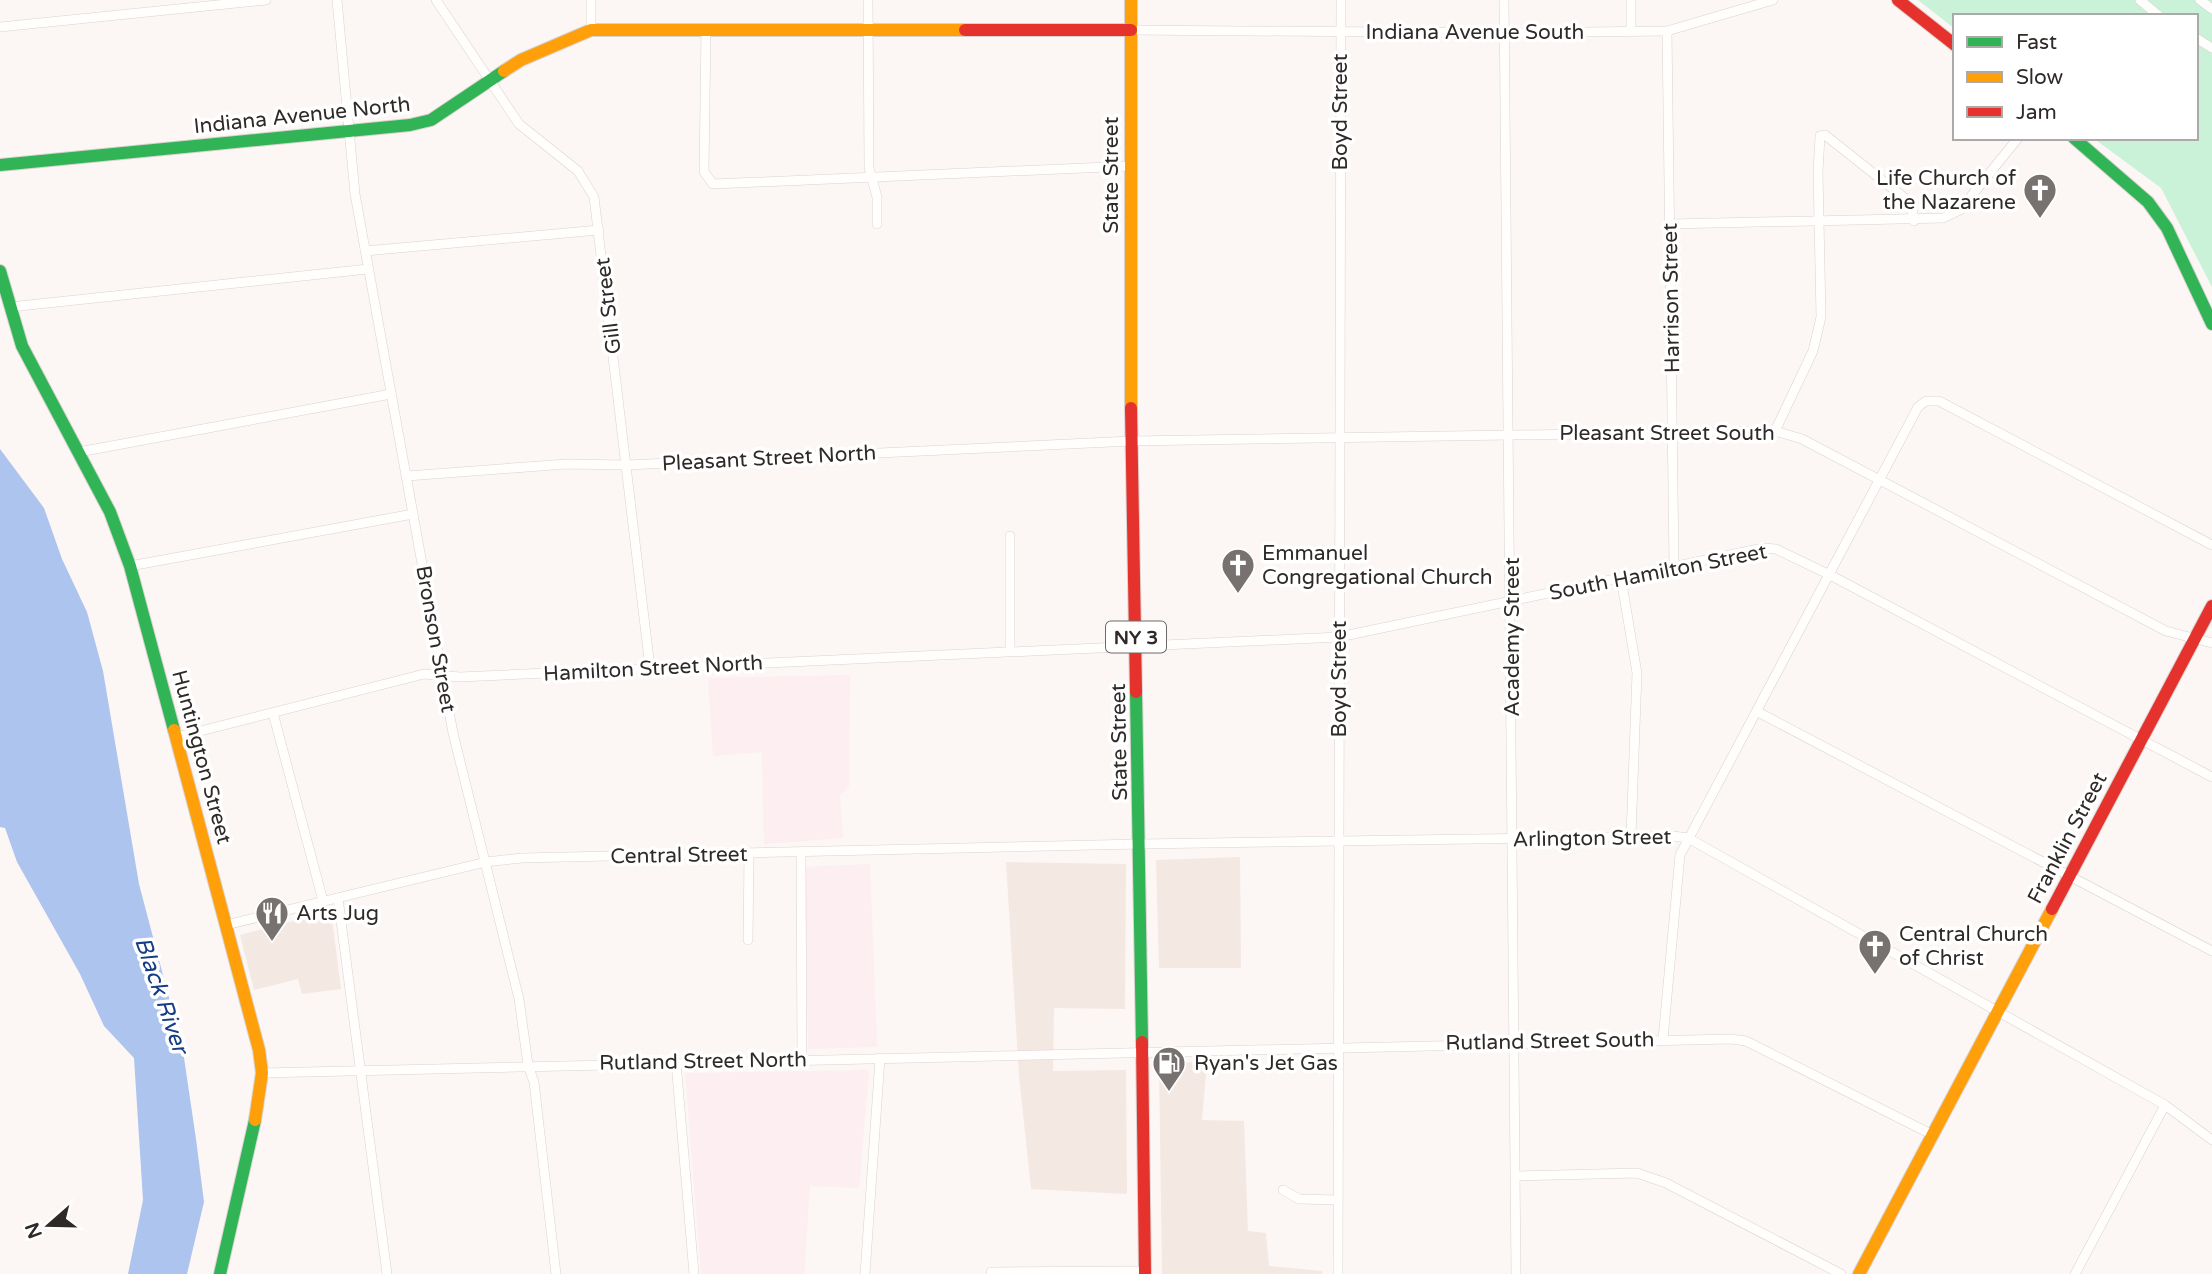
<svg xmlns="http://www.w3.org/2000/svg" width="2212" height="1274" font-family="'Varela Round',sans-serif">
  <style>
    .built { fill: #f4e8e2 }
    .industrial { fill: #fceef1 }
    .green { fill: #caf2d9 }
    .water { fill: #adc4ee }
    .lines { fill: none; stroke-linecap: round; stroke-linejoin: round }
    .street-casing { stroke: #d8d3d1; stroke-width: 10 }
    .fast-casing { stroke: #d8d3d1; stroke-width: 14 }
    .slow-casing { stroke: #d8d3d1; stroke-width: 14 }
    .jam-casing { stroke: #d8d3d1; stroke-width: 14 }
    .street { stroke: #fffefd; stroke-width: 9 }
    .fast { stroke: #30b455; stroke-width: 12 }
    .slow { stroke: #ff9f0a; stroke-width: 12 }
    .jam { stroke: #e5322d; stroke-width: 12 }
    .labels { text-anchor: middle; stroke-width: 7; stroke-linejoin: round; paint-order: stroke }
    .shield { fill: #fff; stroke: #6d6a68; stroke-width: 2 }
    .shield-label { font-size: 19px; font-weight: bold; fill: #2f2a27 }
    .street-label { font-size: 21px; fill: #2f2a27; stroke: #fff }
    .poi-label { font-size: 21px; fill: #2f2a27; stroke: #fff; text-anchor: start }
    .water-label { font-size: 23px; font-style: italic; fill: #153c84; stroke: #fff }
  </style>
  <rect width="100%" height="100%" fill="#fcf7f4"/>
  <g class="built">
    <path d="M1240 857 1241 968H1159L1156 860Z"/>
    <path d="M1006 862 1126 864 1125 1009 1054 1008 1053 1071 1126 1070 1127 1194 1031 1189 1019 1076Z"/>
    <path d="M331 911 341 989 302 994 298 979 254 990 240 935Z"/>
    <path d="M1207 1062 1202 1120 1244 1121 1248 1231 1266 1233 1269 1266 1322 1271V1274H1162L1159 1063Z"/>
  </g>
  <g class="industrial">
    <path d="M850 675 849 786 840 796 843 838 764 844 762 752 713 756 708 678Z"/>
    <path d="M870 864 877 1047 808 1049 805 867Z"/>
    <path d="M869 1070 859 1188 810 1186 804 1274H701L685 1073Z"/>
  </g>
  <path class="green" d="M1918 0H2212V287L2161 188 2093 138H2196V16H1955V29Z"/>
  <path class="water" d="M0 449 44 508 62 559 87 612 103 671 139 884 183 1051 196 1139 204 1202 187 1274H128L143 1200 134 1058 104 1026 80 974 17 862 5 828 0 827Z"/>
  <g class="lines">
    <defs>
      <g id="street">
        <path d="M337 0 355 194 442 674 453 733 519 999 528 1065 534 1082 556 1274"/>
        <path d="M436 0 519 124 578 171 594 197 650 668"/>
        <path d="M868 0 869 168 877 197V224"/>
        <path d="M1504 0 1516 1274"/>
        <path d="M1631 0V31"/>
        <path d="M2140 0 2159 16"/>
        <path d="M2200 0 2212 9"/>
        <path d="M0 27 266 0"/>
        <path d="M706 29 704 172 713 184 1130 166"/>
        <path d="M591 30V0"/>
        <path d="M1131 30 1505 33 1667 31 1773 0"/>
        <path d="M1667 31 1674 566"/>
        <path d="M2196 38 2212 48"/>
        <path d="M1670 224 1943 218 1960 210 2018 138"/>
        <path d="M365 251 599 230"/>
        <path d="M10 307 368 269"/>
        <path d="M1775 431 1813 351 1821 317 1818 172 1820 136 1825 135 1911 203 1914 221"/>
        <path d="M79 452 391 394"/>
        <path d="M407 476 566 464 627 465 1132 441 1775 431 1802 439 2166 631 2212 643"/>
        <path d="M1010 536V650"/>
        <path d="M130 566 413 514"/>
        <path d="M1621 578 1637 673 1631 836"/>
        <path d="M1758 712 2212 951"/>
        <path d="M273 713 323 901"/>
        <path d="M177 737 424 674 460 677 1339 637 1763 548 1776 549 1830 575 2212 777"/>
        <path d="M801 852 802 1060"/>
        <path d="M338 898 387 1274"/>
        <path d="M226 925 486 862 522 858 1140 844 1673 836 1688 838 2165 1105 2212 1140"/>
        <path d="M748 940 749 853"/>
        <path d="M1663 1039 1680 855 1918 407 1926 401H1939L2212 545"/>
        <path d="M676 1062 694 1274"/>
        <path d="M262 1073 1731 1039 1746 1041 1933 1135"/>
        <path d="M1515 1176 1637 1173 1666 1183 1841 1274"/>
        <path d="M1283 1190 1299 1199 1338 1200"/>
        <path d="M991 1272 1145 1271"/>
        <path d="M865 1274 880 1058"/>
        <path d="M1338 1274 1341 0"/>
        <path d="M2075 1274 2165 1105"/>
      </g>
      <g id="fast">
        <path d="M2074 138 2148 202 2167 228 2212 324"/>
        <path d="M0 165 410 125 431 120 504 71"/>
        <path d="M0 271 22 346 110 512 130 566 174 730"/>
        <path d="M1136 692 1142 1042"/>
        <path d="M220 1274 255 1120"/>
      </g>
      <g id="slow">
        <path d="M1131 0V408"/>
        <path d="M504 71 521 60 591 30H965"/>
        <path d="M174 730 259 1050 262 1073 255 1120"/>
        <path d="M1859 1274 2052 909"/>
      </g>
      <g id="jam">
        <path d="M1898 0 1955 45"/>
        <path d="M965 30H1131"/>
        <path d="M1131 408 1136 692"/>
        <path d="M2052 909 2212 606"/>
        <path d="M1142 1042 1145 1274"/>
      </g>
    </defs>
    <use href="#street" class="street-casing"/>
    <use href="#fast" class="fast-casing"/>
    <use href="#slow" class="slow-casing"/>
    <use href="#jam" class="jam-casing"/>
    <use href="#street" class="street"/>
    <use href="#fast" class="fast"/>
    <use href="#slow" class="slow"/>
    <use href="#jam" class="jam"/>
  </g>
  <defs>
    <symbol id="church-pin" viewBox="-11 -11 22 30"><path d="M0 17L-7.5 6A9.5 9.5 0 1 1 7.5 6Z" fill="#77726f" stroke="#fff"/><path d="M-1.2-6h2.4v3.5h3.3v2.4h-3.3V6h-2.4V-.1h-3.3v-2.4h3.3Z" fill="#fff"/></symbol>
    <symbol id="restaurant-pin" viewBox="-11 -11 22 30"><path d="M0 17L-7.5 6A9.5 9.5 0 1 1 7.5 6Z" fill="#77726f" stroke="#fff"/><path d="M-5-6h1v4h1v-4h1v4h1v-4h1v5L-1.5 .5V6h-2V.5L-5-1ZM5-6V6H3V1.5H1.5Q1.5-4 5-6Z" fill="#fff"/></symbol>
    <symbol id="fuel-pin" viewBox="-11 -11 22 30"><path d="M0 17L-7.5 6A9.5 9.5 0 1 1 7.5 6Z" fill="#77726f" stroke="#fff"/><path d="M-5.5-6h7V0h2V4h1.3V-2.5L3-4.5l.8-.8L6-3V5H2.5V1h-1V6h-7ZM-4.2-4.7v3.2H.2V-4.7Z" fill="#fff"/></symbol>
  </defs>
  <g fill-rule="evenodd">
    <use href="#church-pin" x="2021" y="171" width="38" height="52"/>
    <use href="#church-pin" x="1219" y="546" width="38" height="52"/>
    <use href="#restaurant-pin" x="253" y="894" width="38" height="52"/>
    <use href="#church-pin" x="1856" y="927" width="38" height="52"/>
    <use href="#fuel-pin" x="1150" y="1044" width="38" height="52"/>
  </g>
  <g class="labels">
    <rect class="shield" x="1106" y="621.5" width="60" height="31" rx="5"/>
    <g class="shield-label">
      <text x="1136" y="644">NY 3</text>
    </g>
    <g class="street-label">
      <text x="1475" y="39">Indiana Avenue South</text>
      <text transform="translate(1340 112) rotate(-90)" y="7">Boyd Street</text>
      <text transform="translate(302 115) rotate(-6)" y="7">Indiana Avenue North</text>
      <text transform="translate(1111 175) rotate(-90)" y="7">State Street</text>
      <text transform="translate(1671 298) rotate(-91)" y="7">Harrison Street</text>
      <text transform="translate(608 306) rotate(-97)" y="7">Gill Street</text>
      <text x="1667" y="440">Pleasant Street South</text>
      <text transform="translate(769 458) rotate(-3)" y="7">Pleasant Street North</text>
      <text transform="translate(1658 572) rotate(-11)" y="7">South Hamilton Street</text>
      <text transform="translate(1512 637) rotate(-90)" y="7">Academy Street</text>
      <text transform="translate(436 639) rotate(80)" y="7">Bronson Street</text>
      <text transform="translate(653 668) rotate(-3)" y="7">Hamilton Street North</text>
      <text transform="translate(1339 679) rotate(-90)" y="7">Boyd Street</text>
      <text transform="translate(1119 742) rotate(-91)" y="7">State Street</text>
      <text transform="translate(202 757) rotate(75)" y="7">Huntington Street</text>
      <text transform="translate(1592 838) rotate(-1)" y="7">Arlington Street</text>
      <text transform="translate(2067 838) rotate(-62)" y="7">Franklin Street</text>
      <text transform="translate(679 855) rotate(-1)" y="7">Central Street</text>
      <text transform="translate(1550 1041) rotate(-1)" y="7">Rutland Street South</text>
      <text transform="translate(703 1061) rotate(-1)" y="7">Rutland Street North</text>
    </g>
    <g class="poi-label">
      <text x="2016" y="185" text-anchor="end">Life Church of<tspan x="2016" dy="24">the Nazarene</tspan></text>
      <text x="1262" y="560">Emmanuel<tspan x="1262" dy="24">Congregational Church</tspan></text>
      <text x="296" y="920">Arts Jug</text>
      <text x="1899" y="941">Central Church<tspan x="1899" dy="24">of Christ</tspan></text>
      <text x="1194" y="1070">Ryan's Jet Gas</text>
    </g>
    <g class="water-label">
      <text transform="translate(162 995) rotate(71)" y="8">Black River</text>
    </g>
  </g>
  <rect x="1953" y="14" width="245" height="126" fill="#ffffff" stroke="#acaaa9" stroke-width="2"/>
  <rect x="1967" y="37" width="35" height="10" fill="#30b455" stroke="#acaaa9" stroke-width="2"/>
  <text x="2016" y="49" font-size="21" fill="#2f2a27">Fast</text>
  <rect x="1967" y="72" width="35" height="10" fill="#ff9f0a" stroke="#acaaa9" stroke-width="2"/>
  <text x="2016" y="84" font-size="21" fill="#2f2a27">Slow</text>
  <rect x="1967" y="107" width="35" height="10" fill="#e5322d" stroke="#acaaa9" stroke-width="2"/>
  <text x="2016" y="119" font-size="21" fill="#2f2a27">Jam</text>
  <g transform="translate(49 1225) rotate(250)" stroke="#ffffff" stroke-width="5" paint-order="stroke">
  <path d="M0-5L12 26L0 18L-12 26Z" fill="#2f2a27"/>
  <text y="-10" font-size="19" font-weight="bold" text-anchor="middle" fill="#2f2a27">N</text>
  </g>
</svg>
